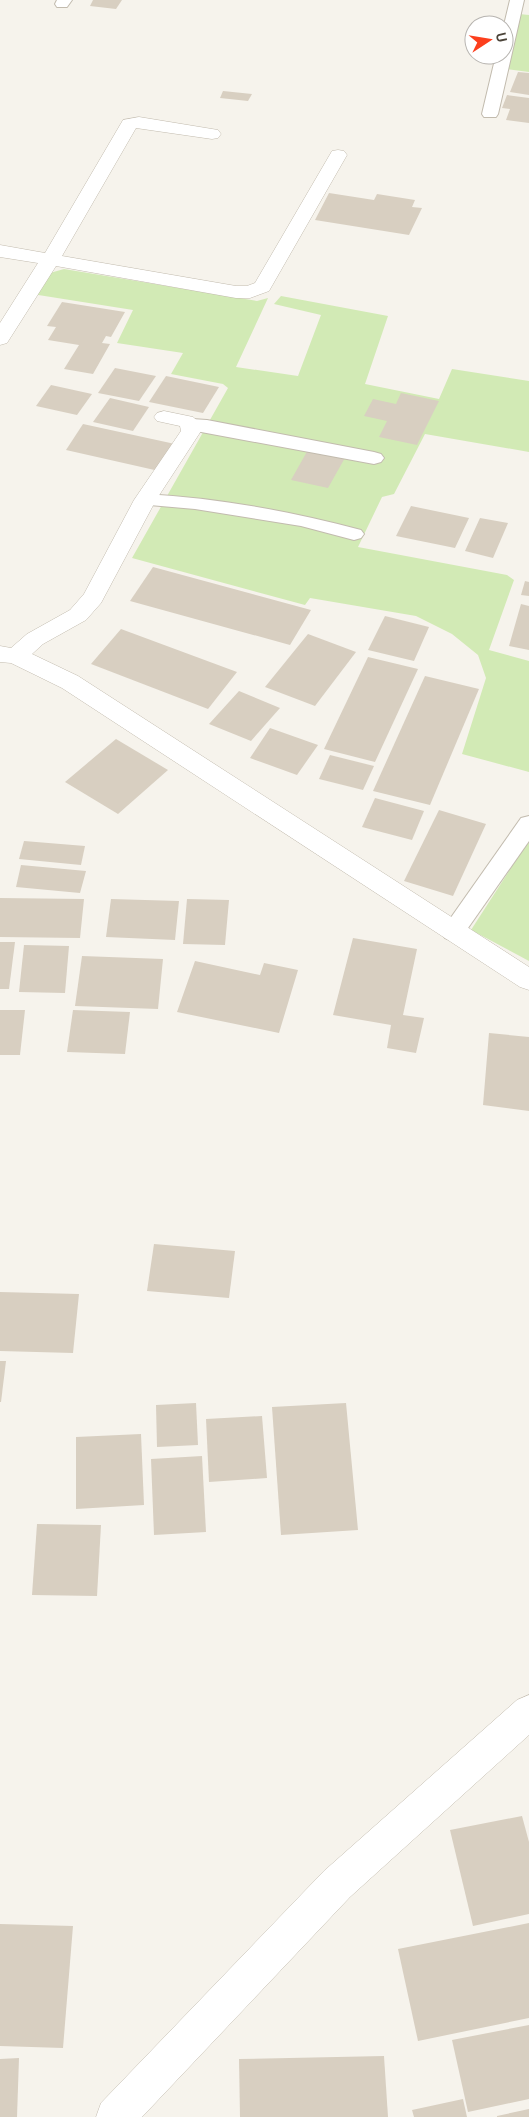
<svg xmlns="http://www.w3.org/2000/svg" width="529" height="2117" font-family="'Space Grotesk',sans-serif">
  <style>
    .green { fill: #d2eab5 }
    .building { fill: #d8cfc1 }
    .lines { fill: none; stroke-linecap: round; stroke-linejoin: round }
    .service-casing { stroke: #c2bbae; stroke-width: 2 }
    .minor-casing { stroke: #c2bbae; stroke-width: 1 }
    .service { fill: #fff; fill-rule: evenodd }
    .minor { fill: #fff; fill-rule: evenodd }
  </style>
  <rect width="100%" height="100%" fill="#f6f3ec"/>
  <g class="green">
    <path d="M519 14 529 15V72L507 69Z"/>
    <path d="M64 269 257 301 268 298 236 367 298 376 321 315 274 304 281 296 388 316 365 384 439 399 452 369 529 381V452L425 434 394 494 382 497 358 547 507 575 514 580 489 650 529 661V772L462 754 486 678 478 655 452 634 416 616 310 598 305 605 132 558 228 388 223 384 171 374 183 353 117 343 133 310 32 294 50 273Z"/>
    <path d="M529 840V961L471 930Z"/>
  </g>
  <g class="building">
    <path d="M93 0H122L116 9 90 6Z"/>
    <path d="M518 72 529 73V95L510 92Z"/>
    <path d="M223 91 252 94 248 101 220 98Z"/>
    <path d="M507 95 529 98V123L506 120 510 109 502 108Z"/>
    <path d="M329 193 374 200 377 194 415 200 412 207 422 208 409 235 315 220Z"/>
    <path d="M62 302 125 312 111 337 106 336 102 343 110 344 93 374 64 369 79 345 48 340 56 327 47 326Z"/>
    <path d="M115 368 156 376 139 401 98 393Z"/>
    <path d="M166 376 219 387 203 413 149 402Z"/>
    <path d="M51 385 92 394 77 415 36 406Z"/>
    <path d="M401 393 439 401 417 445 379 437 387 421 364 416 373 399 396 404Z"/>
    <path d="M110 398 149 407 133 431 93 422Z"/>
    <path d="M83 424 175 444 159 471 66 450Z"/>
    <path d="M309 448 346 456 328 488 291 480Z"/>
    <path d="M411 506 469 518 455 548 396 536Z"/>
    <path d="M480 518 508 523 493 558 465 551Z"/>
    <path d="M153 567 311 610 290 645 130 601Z"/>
    <path d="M525 581 529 582V596L521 595Z"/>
    <path d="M521 604 529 606V650L509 646Z"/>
    <path d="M385 616 429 627 414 661 368 650Z"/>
    <path d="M121 629 237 672 208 709 91 664Z"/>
    <path d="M308 634 356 652 315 706 265 687Z"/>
    <path d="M368 657 418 669 375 762 324 749Z"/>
    <path d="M425 676 479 689 430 805 373 791Z"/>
    <path d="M239 691 280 708 251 741 209 724Z"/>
    <path d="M270 728 318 745 297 775 250 758Z"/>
    <path d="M116 739 168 770 118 814 65 782Z"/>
    <path d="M330 755 374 766 363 790 319 779Z"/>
    <path d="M375 798 424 811 412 840 362 827Z"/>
    <path d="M439 810 486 824 453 896 404 881Z"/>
    <path d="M24 841 85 846 81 865 19 859Z"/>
    <path d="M21 865 86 871 80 893 16 887Z"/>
    <path d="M0 898 84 899 80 938 0 937Z"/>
    <path d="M111 899 179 901 175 940 106 937Z"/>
    <path d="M187 899 229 900 225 945 183 944Z"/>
    <path d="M353 938 417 949 403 1015 424 1018 416 1053 387 1048 391 1025 333 1015Z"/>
    <path d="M0 942H15L9 989H0Z"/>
    <path d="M24 945 69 946 65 993 19 992Z"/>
    <path d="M82 956 163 959 158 1009 75 1006Z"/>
    <path d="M195 961 260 975 264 963 298 970 279 1033 177 1012Z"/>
    <path d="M0 1010H25L20 1055H0Z"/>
    <path d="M73 1010 130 1012 125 1054 67 1052Z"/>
    <path d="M489 1033 529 1037V1111L483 1105Z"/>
    <path d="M154 1244 235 1251 229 1298 147 1291Z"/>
    <path d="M0 1292 79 1294 73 1353 0 1351Z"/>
    <path d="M0 1361H6L1 1402H0Z"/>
    <path d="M196 1403 198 1445 157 1447 156 1405Z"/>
    <path d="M346 1403 358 1530 281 1535 272 1407Z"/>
    <path d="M262 1416 267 1478 209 1482 206 1419Z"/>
    <path d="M141 1434 144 1505 76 1509V1437Z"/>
    <path d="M202 1456 206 1532 154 1535 151 1459Z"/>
    <path d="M37 1524 101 1525 97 1596 32 1595Z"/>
    <path d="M522 1816 529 1842V1914L473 1926 450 1830Z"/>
    <path d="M529 1923V2018L418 2041 398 1949Z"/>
    <path d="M0 1924 73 1926 63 2048 0 2046Z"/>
    <path d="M529 2025V2099L468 2112 452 2040Z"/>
    <path d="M384 2056 388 2117H240L239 2059Z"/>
    <path d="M19 2058 17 2117H0V2059Z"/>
    <path d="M463 2099 467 2117H414L412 2110Z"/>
    <path d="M529 2109V2117H497V2116Z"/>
  </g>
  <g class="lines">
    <defs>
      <g id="service">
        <path d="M57 0H72L67 7H57L55 4Z"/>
        <path d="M510 0H524L498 114 496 117H484L482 114 496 55H504V25Z"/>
        <path d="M192 419 207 420 374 452 381 454 384 458 381 462 374 464 185 429 183 425 185 421Z"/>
        <path d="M145 494C218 498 290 511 361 530L364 534 361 538 354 540 301 526 195 509 138 504 135 500 138 496Z"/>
        <path d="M529 816V841L461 938 453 941 445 938 441 932 445 926 521 818Z"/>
      </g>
      <g id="minor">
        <path d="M139 117 212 129 218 130 221 134 218 138 212 139 136 128 62 256 236 286H247L255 283 332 151 338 150 344 151 347 155 269 291 250 298H236L56 266 7 343 0 345V323L38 263 0 257V245L45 253 123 120Z"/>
        <path d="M164 411 193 417 202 425 201 431 156 500 101 603 86 620 43 644 32 654 78 676 529 967V990L520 987 62 688 11 663 0 662V646L11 648 27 634 70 610 84 594 134 500 181 431 180 426 157 421 154 417 157 413Z"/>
        <path d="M529 1695V1735L350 1897 142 2117H96L101 2103 324 1871 517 1700Z"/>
      </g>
    </defs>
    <use href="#service" class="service-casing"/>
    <use href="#minor" class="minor-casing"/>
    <use href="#service" class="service"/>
    <use href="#minor" class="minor"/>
  </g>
  <g transform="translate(489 40) rotate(78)"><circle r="24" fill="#ffffff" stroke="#b7b4b0"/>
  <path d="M0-4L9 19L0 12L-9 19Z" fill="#fc3f1d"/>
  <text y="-8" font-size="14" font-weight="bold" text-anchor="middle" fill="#4b4439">U</text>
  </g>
</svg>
